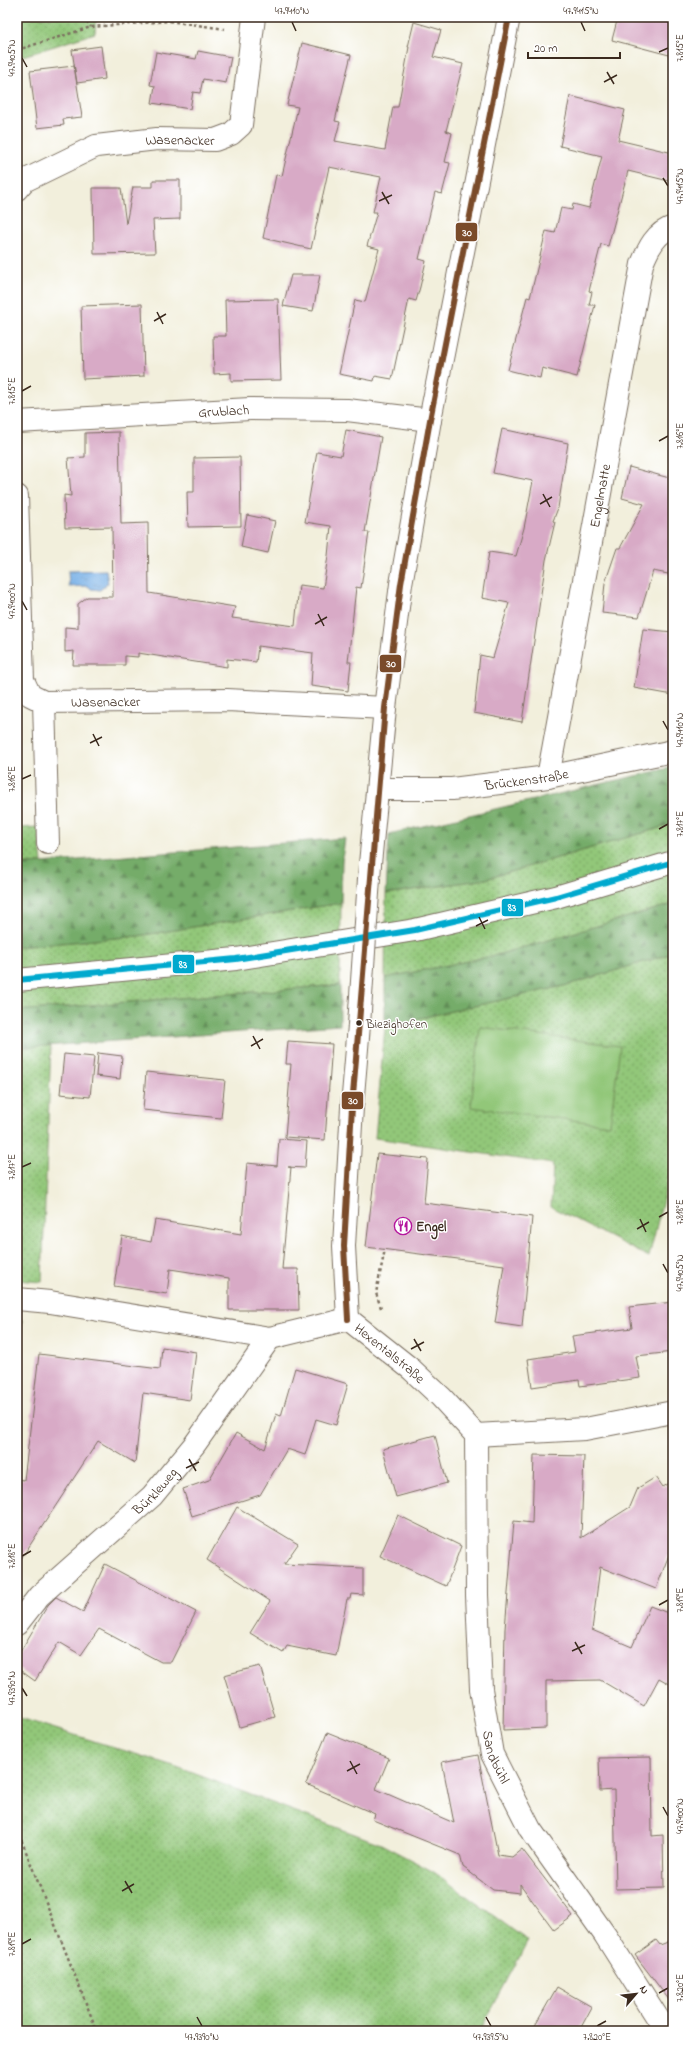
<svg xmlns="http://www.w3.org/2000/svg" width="690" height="2048" font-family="'Indie Flower',sans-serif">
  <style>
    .green { fill: url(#green-dots); stroke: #66784c }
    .forest { fill: url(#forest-firs); stroke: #586b44 }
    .pitch { fill: #92c779; stroke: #66784c }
    .water { fill: url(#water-ripples); stroke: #586c82 }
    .building { fill: #d8aac6 }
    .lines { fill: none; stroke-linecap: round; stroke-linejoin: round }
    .minor-casing { stroke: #7b6f60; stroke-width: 24 }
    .major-casing { stroke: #7b6f60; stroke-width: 24 }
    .path { stroke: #7b6f60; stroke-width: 2.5; stroke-dasharray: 3 3; stroke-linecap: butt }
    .minor { stroke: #fff; stroke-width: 22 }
    .major { stroke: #fff; stroke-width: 22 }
    .minor-bridge-casing { stroke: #7b6f60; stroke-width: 24; stroke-linecap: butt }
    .minor-bridge { stroke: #fff; stroke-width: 22 }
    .bus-1-casing { stroke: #fff; stroke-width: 9 }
    .bus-2-casing { stroke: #fff; stroke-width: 9 }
    .bus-1 { stroke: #00a9ce; stroke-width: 6 }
    .bus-2 { stroke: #7a4b2a; stroke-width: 6 }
    .ticks { fill: none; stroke: #3b2a1e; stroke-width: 1.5 }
    .bus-dot { fill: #3b2a1e; stroke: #fff; stroke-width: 1.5 }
    .labels { text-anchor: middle; stroke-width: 3; stroke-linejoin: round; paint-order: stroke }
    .bus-label { font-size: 13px; fill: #3b2a1e; stroke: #fff; text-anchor: start }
    .street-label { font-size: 14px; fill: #3b2a1e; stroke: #fff }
    .poi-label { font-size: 14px; font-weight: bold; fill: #3b2a1e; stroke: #fff; text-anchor: start }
    .line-badge { stroke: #fff; stroke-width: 1.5 }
    .badge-label { font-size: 11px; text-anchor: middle; font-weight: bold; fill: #fff }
    .neatline { fill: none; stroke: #3b2a1e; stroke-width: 1.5 }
    .ticks-label { font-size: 10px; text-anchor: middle; fill: #3b2a1e }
  </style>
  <defs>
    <pattern id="green-dots" width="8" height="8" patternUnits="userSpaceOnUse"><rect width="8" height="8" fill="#92c779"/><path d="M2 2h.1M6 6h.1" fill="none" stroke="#78a263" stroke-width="1.8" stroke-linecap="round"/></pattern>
    <pattern id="forest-firs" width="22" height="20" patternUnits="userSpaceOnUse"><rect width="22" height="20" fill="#75ac69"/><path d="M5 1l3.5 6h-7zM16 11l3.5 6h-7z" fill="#618c56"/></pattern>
    <pattern id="water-ripples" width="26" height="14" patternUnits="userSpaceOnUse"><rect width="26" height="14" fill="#76afe6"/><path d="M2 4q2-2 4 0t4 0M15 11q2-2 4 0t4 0" fill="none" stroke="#628fba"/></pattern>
  </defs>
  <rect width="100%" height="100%" fill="#fff"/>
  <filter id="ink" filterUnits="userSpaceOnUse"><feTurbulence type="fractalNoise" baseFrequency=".025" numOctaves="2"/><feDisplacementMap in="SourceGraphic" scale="8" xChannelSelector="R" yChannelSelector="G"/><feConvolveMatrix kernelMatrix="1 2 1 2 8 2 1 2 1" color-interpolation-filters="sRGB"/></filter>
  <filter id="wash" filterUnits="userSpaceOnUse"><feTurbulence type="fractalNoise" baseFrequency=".012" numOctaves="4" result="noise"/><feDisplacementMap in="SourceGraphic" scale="16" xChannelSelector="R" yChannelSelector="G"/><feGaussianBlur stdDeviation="0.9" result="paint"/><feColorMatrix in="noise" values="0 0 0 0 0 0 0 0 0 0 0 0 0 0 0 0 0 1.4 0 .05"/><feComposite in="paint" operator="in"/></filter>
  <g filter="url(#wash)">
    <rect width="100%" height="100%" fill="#f2efdc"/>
    <g class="green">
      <path d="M17 17H96L95 33 17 58Z"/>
      <path d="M673 824V904L497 955 385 978 386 894 486 879Z"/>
      <path d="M38 827 42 863 17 865V828Z"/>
      <path d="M341 903 340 985 17 1011V947L138 936Z"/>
      <path d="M673 953V1159L649 1257 551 1207 553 1164 375 1138 385 1026 568 985Z"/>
      <path d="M51 1045 42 1282 17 1280V1048Z"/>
      <path d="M17 1320H22L17 1405Z"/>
      <path d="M17 1717 177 1767 381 1844 434 1872 528 1941 480 2031H17Z"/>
    </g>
    <g class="forest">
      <path d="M673 767V824L486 879 386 894 389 834Z"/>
      <path d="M345 838 342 862 341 903 138 936 17 947V865Z"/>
      <path d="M673 904V953L568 985 385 1026V978L497 955Z"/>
      <path d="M340 985V1025L17 1048V1011Z"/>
    </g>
    <path class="pitch" d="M480 1027 620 1046 610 1125 471 1107Z"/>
    <path class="water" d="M106 570 108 583 100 590 91 589 88 586 69 587 68 571Z"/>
    <g id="blocks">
      <g class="building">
        <path d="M618 17H673V56L612 40Z"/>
        <path d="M414 22 441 30 433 57 463 64 446 131 452 133 445 162 450 163 442 194 435 192 419 259 426 261 420 287 416 301 409 299 392 379 375 376 374 381 339 374 355 300 365 302 379 249 367 246 377 212H373L381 177 329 167 311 249 263 238 276 175 282 176 298 107 287 105 302 43 351 55 335 121 340 122 335 141 385 150 393 107H398L409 47H408Z"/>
        <path d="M101 46 105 79 77 83 72 50Z"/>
        <path d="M198 51 231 57 226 83 203 79 200 93 193 92 190 109 152 103 155 86 150 85 156 52 196 59Z"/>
        <path d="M74 66 82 117 63 119 64 125 37 128 30 71Z"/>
        <path d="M570 96 625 110 618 140 673 153V182L628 171 608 246 601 244 589 291 592 292 589 305H595L577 377 542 368 540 378 508 370 527 297 530 298 546 231 555 233 561 208 572 210 573 204 589 208 602 156 560 146Z"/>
        <path d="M153 180H180V219L153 220 155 253 94 254 93 188H121L126 224 133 187H153Z"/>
        <path d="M291 275H320L313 311 283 306Z"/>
        <path d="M278 299 281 380 231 381V373L214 374 213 336H226L225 300Z"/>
        <path d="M142 304 144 376 83 379 81 306Z"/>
        <path d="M502 429 568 443 558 508 553 521 555 522 546 560 522 722 474 713 480 655 493 658 509 603 482 598 489 552 516 556 524 528 533 481 493 473Z"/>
        <path d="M346 430 381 437 365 532H369L361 588 356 587 348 662H351L348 691 311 686 313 653 258 646 256 662 227 659V667L138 653V657L125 656V665H73L74 651 65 652V627L78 628V604L87 597H113L112 527 65 528 64 495 71 496 68 458 85 457V433L119 432 121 524 148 523 149 593 235 607 232 618 295 626 299 585 323 588 328 556 331 526 305 522 317 452 341 456Z"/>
        <path d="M240 457 241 526 188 527 187 492H194V458Z"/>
        <path d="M629 467 673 479V575L653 571 639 617 602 613 605 583 617 548H620L644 504 622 498Z"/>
        <path d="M247 515 275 521 268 553 241 547Z"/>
        <path d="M643 629 673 632V695L634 688Z"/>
        <path d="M288 1041 332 1044 325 1140 285 1137 291 1064H286Z"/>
        <path d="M98 1053 122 1056 120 1079 96 1076Z"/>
        <path d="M64 1054 94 1057 90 1097 60 1094Z"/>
        <path d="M146 1072 225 1080 221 1118 143 1110Z"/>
        <path d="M279 1139 307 1141 305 1168 288 1167H291L282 1269H298L299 1310H229V1278L170 1269 167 1294 114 1286 122 1236 151 1242 155 1220 241 1234 247 1163 277 1166Z"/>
        <path d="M377 1154 428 1159 424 1203 532 1217 522 1327 495 1323 504 1265 366 1247Z"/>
        <path d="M673 1302V1352L636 1356 640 1378 580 1386 579 1380 532 1387 528 1359 575 1352 572 1336 632 1328 629 1307Z"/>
        <path d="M162 1347 196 1352 190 1400 143 1393 135 1463 98 1441 17 1565V1479L24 1480 39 1354 160 1369Z"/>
        <path d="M295 1368 348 1384 336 1425 316 1419 305 1455 287 1449 260 1495 192 1516 183 1489 209 1480 236 1433 265 1449 276 1414 281 1416Z"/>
        <path d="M435 1435 447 1483 396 1497 383 1449Z"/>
        <path d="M534 1455 584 1456 581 1538 630 1507 638 1488 656 1477 663 1487 673 1481V1551L670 1552 656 1589 600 1567 592 1630 632 1647 650 1606 673 1615V1686L659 1678 644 1706 600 1680 546 1681V1728L503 1730 505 1629 514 1521 532 1523Z"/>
        <path d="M237 1507 298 1544 284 1564 363 1568V1595L351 1594 350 1599H347L336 1656 287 1646 283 1653 250 1633 270 1601 207 1560Z"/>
        <path d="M398 1515 461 1546 446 1586 380 1556Z"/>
        <path d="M105 1564 196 1612 171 1662H161L99 1629 81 1655 59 1642 35 1681 17 1668V1657L48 1605 56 1597 83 1612Z"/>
        <path d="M260 1666 275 1717 240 1727 224 1675Z"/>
        <path d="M327 1733 389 1758 376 1789 454 1823 442 1762 478 1755 498 1855 512 1857 522 1849 573 1916 554 1930 520 1884V1893L493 1890 463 1867 460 1855 373 1820 375 1814 306 1784Z"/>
        <path d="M651 1757 652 1836 663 1835 664 1888 616 1889 614 1790 600 1791 599 1758Z"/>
        <path d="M656 1940 660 1945 673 1940V2005L635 1955Z"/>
        <path d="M557 1987 592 2007 579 2031H532Z"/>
      </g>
    </g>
  </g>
  <g filter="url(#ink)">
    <use href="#blocks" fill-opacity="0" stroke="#7b6f60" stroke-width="1"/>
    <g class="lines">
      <defs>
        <g id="minor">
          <path id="s1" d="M17 189 24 181 96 146 157 139 215 140 231 134 241 125 254 17"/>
          <path id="s2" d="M17 422 250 409 347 410 430 420"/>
          <path id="s3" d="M17 496 23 680 30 695 44 702 227 700 385 708"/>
          <path d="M44 702 48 843"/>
          <path id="s4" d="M548 777 642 264C648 249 656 232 673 227"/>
          <path id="s5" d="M379 789H452L548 777 673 751"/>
          <path d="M370 864 385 708 401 584 430 420 509 17"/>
          <path d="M17 1299 50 1302 270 1338 348 1319"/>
          <path d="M348 1319 344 1246 352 1107 359 1025"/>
          <path id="s6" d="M348 1319 411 1369 441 1397 476 1435"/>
          <path id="s7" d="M476 1435 477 1595 481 1689 492 1754 530 1829 605 1935 666 2031"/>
          <path d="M476 1435 585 1429 673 1412"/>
          <path id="s8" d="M17 1624 39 1596 152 1496 195 1444 270 1338"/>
        </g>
        <path id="major" d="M17 980 236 959 415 930 556 897 673 862"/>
      </defs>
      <use href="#minor" class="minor-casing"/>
      <use href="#major" class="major-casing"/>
      <g class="path">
        <path d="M82 17 91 27"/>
        <path d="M17 50 91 27 169 21 225 29"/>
        <path d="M381 1308 376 1293 385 1249"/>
        <path d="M17 1829 97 2031"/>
      </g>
      <use href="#minor" class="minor"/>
      <use href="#major" class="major"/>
      <defs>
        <path id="minor-bridge" d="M359 1025 370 864"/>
      </defs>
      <use href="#minor-bridge" class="minor-bridge-casing"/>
      <use href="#minor-bridge" class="minor-bridge"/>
      <defs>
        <path id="bus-1" d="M17 980 236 959 415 930 556 897 673 862"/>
        <path id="bus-2" d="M348 1319 344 1246 352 1107 385 708 401 584 430 420 509 17"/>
      </defs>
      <use href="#bus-1" class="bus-1-casing"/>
      <use href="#bus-2" class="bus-2-casing"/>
      <use href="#bus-1" class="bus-1"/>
      <use href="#bus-2" class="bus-2"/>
    </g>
  </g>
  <path class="ticks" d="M292 22 296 31M581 22 585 31M659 52 668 48M22 58 27 67M607 72 614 84M604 82 617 75M663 178 668 186M382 192 389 204M379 201 392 195M157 312 163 324M154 321 166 314M22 391 31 386M659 441 668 436M543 494 550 507M540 504 552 497M22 601 27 610M318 614 324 626M315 624 327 617M663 721 668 730M93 734 99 746M90 743 102 737M22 779 31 775M659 829 668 824M479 917 485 929M476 926 488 920M253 1036 260 1049M251 1046 263 1039M22 1167 31 1163M659 1217 668 1212M640 1219 646 1232M637 1229 649 1222M663 1264 668 1273M414 1339 421 1351M411 1349 424 1342M189 1459 196 1471M186 1468 199 1462M22 1556 31 1551M659 1605 668 1600M575 1642 582 1654M572 1651 585 1645M22 1688 27 1696M350 1761 357 1774M347 1771 360 1764M663 1807 668 1816M125 1881 132 1893M122 1891 134 1884M22 1944 31 1939M659 1993 668 1988M197 2017 202 2026M486 2017 491 2026M597 2026 606 2021"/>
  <defs>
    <symbol id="restaurant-ring" viewBox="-11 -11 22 22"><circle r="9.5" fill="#fff" stroke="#b5179e" stroke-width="1.5"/><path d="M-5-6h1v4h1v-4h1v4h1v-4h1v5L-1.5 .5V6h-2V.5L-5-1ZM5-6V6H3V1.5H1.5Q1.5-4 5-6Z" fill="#b5179e"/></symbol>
  </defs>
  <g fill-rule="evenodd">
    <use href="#restaurant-ring" x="393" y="1216" width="20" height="20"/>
  </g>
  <circle class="bus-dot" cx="359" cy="1023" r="3.5"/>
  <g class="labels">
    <g class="bus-label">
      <text x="366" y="1028">Biezighofen</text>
    </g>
    <g class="street-label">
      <text dy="5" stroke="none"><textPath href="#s1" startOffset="175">Wasenacker</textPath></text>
      <text dy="5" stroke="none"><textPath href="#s2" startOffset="207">Grublach</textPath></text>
      <text dy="5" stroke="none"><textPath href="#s4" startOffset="286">Engelmatte</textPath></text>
      <text dy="5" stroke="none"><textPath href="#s3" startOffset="278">Wasenacker</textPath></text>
      <text dy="5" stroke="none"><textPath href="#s5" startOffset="148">Brückenstraße</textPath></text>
      <text dy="5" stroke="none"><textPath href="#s6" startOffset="54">Hexentalstraße</textPath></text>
      <text dy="5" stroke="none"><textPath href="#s8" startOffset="192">Bürkleweg</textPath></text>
      <text dy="5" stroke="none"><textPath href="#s7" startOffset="324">Sandbühl</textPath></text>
    </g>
    <g class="poi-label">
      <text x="416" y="1231">Engel</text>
    </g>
  </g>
  <g class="line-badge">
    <rect x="455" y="222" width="23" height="20" rx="4" fill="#7a4b2a"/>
    <rect x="379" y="654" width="23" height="19" rx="4" fill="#7a4b2a"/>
    <rect x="501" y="898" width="23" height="19" rx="4" fill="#00a9ce"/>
    <rect x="172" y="954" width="23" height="20" rx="4" fill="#00a9ce"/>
    <rect x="341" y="1091" width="23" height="19" rx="4" fill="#7a4b2a"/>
  </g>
  <g class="badge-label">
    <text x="467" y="236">30</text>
    <text x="391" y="667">30</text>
    <text x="512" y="911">83</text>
    <text x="183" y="968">83</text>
    <text x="353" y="1104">30</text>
  </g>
  <rect width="690" height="2048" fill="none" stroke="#fff" stroke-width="44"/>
  <g transform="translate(636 1994) rotate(62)" stroke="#ffffff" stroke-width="3" paint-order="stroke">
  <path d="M0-3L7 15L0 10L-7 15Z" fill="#3b2a1e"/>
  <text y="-6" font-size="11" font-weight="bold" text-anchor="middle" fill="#3b2a1e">N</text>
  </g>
  <path d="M528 52v6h92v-6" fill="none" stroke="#3b2a1e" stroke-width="2"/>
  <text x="534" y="52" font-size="12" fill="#3b2a1e" stroke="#ffffff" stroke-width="3" paint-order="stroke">20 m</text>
  <rect x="22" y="22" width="646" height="2004" class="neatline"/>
  <g class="ticks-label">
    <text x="292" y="14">47.9410°N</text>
    <text x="581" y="14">47.9415°N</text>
    <text transform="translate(679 48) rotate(-90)" y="4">7.815°E</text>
    <text transform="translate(11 58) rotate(-90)" y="4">47.9405°N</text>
    <text transform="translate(679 186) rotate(-90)" y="4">47.9415°N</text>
    <text transform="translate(11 391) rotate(-90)" y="4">7.815°E</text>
    <text transform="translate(679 436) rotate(-90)" y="4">7.816°E</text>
    <text transform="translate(11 601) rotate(-90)" y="4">47.9400°N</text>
    <text transform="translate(679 730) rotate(-90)" y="4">47.9410°N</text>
    <text transform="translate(11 779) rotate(-90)" y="4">7.816°E</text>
    <text transform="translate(679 824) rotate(-90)" y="4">7.817°E</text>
    <text transform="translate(11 1167) rotate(-90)" y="4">7.817°E</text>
    <text transform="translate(679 1212) rotate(-90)" y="4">7.818°E</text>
    <text transform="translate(679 1273) rotate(-90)" y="4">47.9405°N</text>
    <text transform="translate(11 1556) rotate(-90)" y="4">7.818°E</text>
    <text transform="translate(679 1600) rotate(-90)" y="4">7.819°E</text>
    <text transform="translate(11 1688) rotate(-90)" y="4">47.9390°N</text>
    <text transform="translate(679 1816) rotate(-90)" y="4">47.9400°N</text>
    <text transform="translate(11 1944) rotate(-90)" y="4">7.819°E</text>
    <text transform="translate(679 1988) rotate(-90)" y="4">7.820°E</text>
    <text x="202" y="2040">47.9390°N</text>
    <text x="491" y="2040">47.9395°N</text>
    <text x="597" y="2040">7.820°E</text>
  </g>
</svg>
